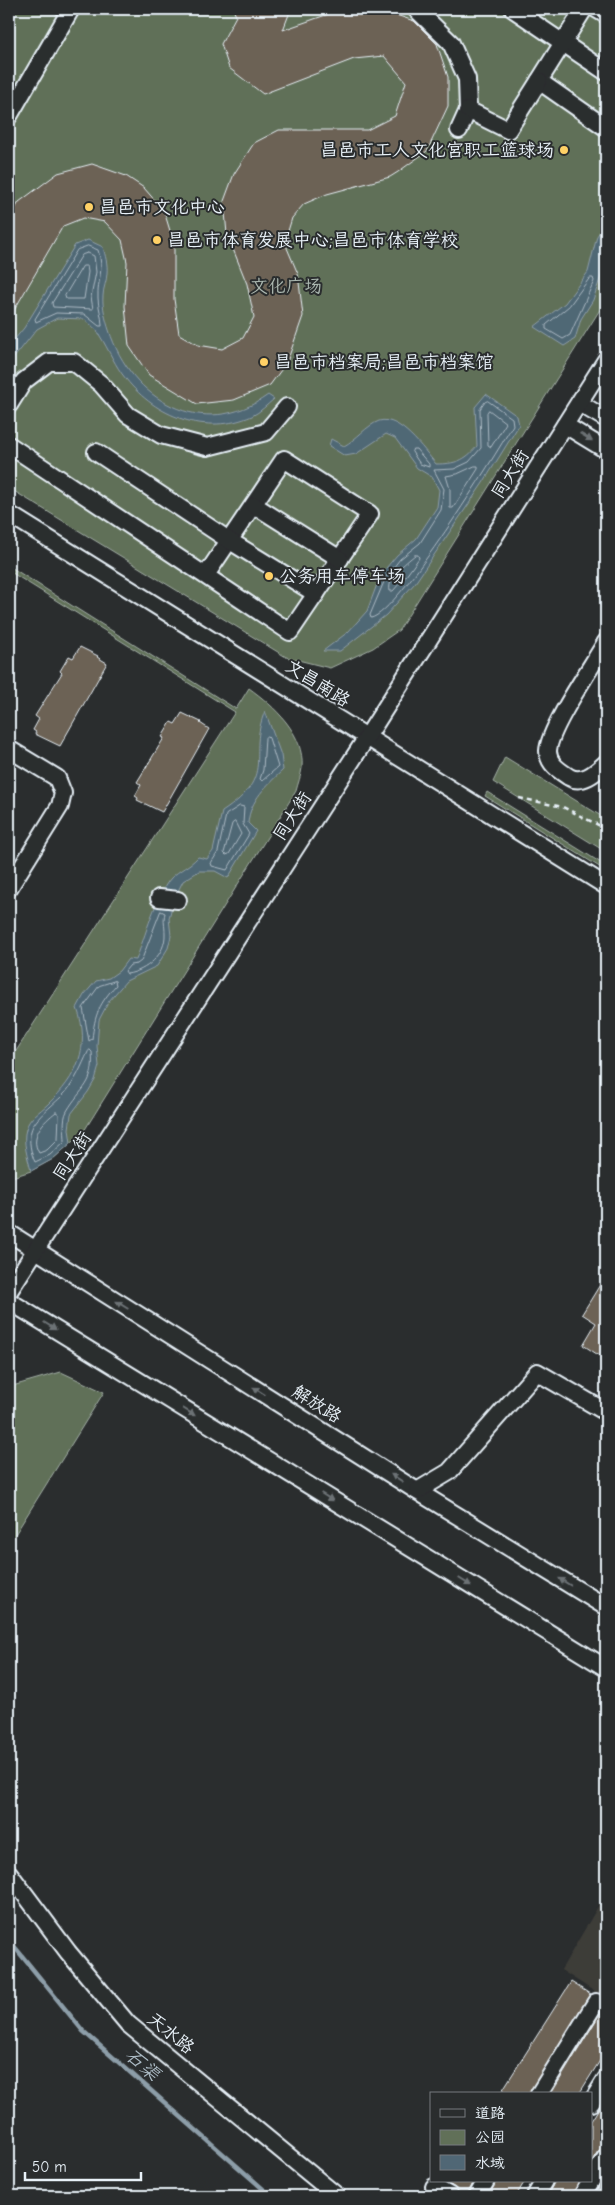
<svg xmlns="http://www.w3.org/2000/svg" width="615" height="2205" font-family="'Comic Neue','LXGW WenKai TC',sans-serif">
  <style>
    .built { fill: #3e3d39 }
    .green { fill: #617058; stroke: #a4b0a8 }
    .water { fill: #506775; stroke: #8d9ea9 }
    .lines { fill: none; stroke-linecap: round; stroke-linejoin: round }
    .shore { stroke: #abbac4; stroke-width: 1 }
    .stream { stroke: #8d9ea9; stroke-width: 4.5 }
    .building { fill: #6c6254; stroke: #e8f1f8 }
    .minor-casing { stroke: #e8f1f8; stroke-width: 20 }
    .path { stroke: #e8f1f8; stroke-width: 2.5; stroke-dasharray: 5 4; stroke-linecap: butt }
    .minor { stroke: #2a2d2e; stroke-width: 16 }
    .oneway { fill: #6c7275 }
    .poi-dot { fill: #ffd166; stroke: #2a2d2e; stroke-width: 2 }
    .labels { text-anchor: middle; stroke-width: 4; stroke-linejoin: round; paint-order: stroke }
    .poi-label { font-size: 18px; fill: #e8f1f8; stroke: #2a2d2e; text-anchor: start }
    .park-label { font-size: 18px; fill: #abb7b0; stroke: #2a2d2e }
    .street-label { font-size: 18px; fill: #e8f1f8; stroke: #2a2d2e }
    .water-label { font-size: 19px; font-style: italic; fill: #abbac4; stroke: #2a2d2e }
  </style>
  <rect width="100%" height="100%" fill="#2a2d2e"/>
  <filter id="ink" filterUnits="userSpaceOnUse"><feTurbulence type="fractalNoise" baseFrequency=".02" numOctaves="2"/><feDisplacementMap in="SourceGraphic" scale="10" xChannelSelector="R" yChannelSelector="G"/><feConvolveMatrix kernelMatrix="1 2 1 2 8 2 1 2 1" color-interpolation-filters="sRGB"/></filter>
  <g filter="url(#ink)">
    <path class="built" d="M606 1893V1999L561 1970Z"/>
    <g class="green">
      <path d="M9 9H606V300L399 630 373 648 330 668 286 657 9 488Z"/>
      <path d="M9 566 236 709 249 688C274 706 305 734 302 768 301 776 298 783 296 791L84 1131 53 1159 31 1171 9 1178V1062L235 712 9 571Z"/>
      <path d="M505 757 606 819V852L493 782Z"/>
      <path d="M487 792 606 866V871L485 796Z"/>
      <path d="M61 1372 104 1392 9 1544V1387Z"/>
    </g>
    <g class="water">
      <path d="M606 222V266L603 270 593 300 581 319 575 339 564 346 534 327 565 303 588 272 597 236Z"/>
      <path d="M88 240 103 247C105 255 108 264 107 273 107 281 103 288 103 296 102 306 106 321 109 330 131 400 203 442 268 395L274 399C267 405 260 412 252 416 206 436 156 417 126 379 115 366 109 350 100 336 97 329 90 324 84 319L57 318 37 329 9 364V346L24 328 75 245Z"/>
      <path d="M486 394 517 416 519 425 483 483 415 583 386 615 340 651H323L348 632 367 611 381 574 397 555 416 539 437 507 439 490 432 477 417 468 395 438 386 434 356 454 345 456 329 446 331 439 344 446C357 439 366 426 379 421 400 415 424 450 436 464 455 464 465 461 477 446L475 407Z"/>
      <path d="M265 711 281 755 283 770C267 785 250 800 248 823L256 831 228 878 215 871H199L183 881 174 899 169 918 171 936 168 948 157 966 126 981 109 1001 99 1020 97 1046 99 1066 95 1080 88 1092 71 1114 69 1129 71 1143 53 1159 31 1171C28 1158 22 1142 26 1129 29 1117 40 1112 48 1104 77 1077 91 1047 77 1008L84 995 96 981 109 978 119 971 128 959 136 960C144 939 157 893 171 878 179 870 190 866 198 857L207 859 213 851 222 812C278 775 246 757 265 711Z"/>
    </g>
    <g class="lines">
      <g class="shore">
        <path d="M88 246 98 250C105 271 97 279 98 298 98 307 102 316 102 326H99L84 314 56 313 36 322 35 319 77 250Z"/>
        <path d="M88 253 94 256 96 272 91 297 93 309 53 307 52 303 82 255Z"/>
        <path d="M83 266H87L88 272 84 299H66L65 296Z"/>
        <path d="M590 278H593L594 281 570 335 563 339 546 329V325L569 306Z"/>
        <path d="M488 401 512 418 513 425C494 457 399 612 371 618L370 615 386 577 400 559 420 543 441 510 444 489 434 470 454 469 469 462 481 448 480 409 485 402Z"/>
        <path d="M489 410 506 423 491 447 488 445 487 413Z"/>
        <path d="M413 449H416L429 464V467L420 464 412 452Z"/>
        <path d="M475 466H478V469L453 508H450V489L446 476 457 474Z"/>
        <path d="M415 555H418L419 558 406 576 393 591H390C387 577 405 563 415 555Z"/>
        <path d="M267 736 269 738 278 767 262 781 260 779 263 770 265 738Z"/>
        <path d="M240 806 244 807 243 824 249 834 227 870 212 866 211 863 218 852 226 815Z"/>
        <path d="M235 822 241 834 229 854 226 855 224 853 232 824Z"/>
        <path d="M161 911 165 913C163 920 165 926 165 933 166 955 146 971 127 974L125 971 130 965 137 964 141 961Z"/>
        <path d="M115 981 116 985C99 1004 95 1014 92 1039L89 1041 83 1008 99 986Z"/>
        <path d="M90 1050 92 1052C95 1085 81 1087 67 1111 62 1120 65 1132 65 1141L50 1155 35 1162C31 1154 28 1140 31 1131 34 1118 56 1103 65 1093 76 1080 81 1067 88 1052Z"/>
        <path d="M56 1112 59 1114 58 1139 47 1150 39 1153C29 1136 43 1122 56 1112Z"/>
      </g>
      <path class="stream" d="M9 1940 83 2031 271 2196"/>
    </g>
    <g class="building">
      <path d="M233 9H291L283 30 343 9H378L414 21 437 44 448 77V106L427 151 398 172 390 177 327 194 304 204 292 218 288 231 287 248 298 274 303 316 287 362 270 385 234 400 197 404 149 375 129 346 125 306 127 262 122 240 105 222 83 218 63 226 9 319V220L19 202 58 173 92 164 126 176 144 188 164 211 174 244V299L179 334 198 345 222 349 243 338 254 317 247 284 227 234 224 201 234 174 254 143 279 130H367L395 116 406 82 384 56 354 59 263 94 229 68 221 44 236 16Z"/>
      <path d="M80 647 98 656 97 657 107 663 60 746 35 734 36 732 33 730 39 719 35 716 62 673 60 671 69 656 73 658Z"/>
      <path d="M182 713 201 722 200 723 209 729 162 812 137 800 138 798 135 796 141 785 137 782 164 738 162 737 171 722 175 724Z"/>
      <path d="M606 1275V1360L583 1345 596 1323 582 1314Z"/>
      <path d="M571 1982 590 1994 529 2094H500Z"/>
      <path d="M606 2004V2051L579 2094H551Z"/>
      <path d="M606 2097V2147L598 2151 591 2162V2121Z"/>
      <path d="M606 2175V2196H594L600 2186Z"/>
      <path d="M444 2181H474L467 2196 460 2195 455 2188Z"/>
      <path d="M496 2181H525L516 2196H489Z"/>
      <path d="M555 2181H579L572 2196H547Z"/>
    </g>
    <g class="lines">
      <defs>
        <g id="minor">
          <path d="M416 9 451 43 467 79 468 110 459 130"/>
          <path d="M513 9 606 72"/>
          <path d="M584 9 539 81 605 127 606 125"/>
          <path d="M596 9 606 15"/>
          <path d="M468 110 508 130 539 81"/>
          <path d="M9 116 71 9"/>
          <path d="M579 403 606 419"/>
          <path d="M9 405 24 381 49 362H74L101 384 128 415 161 435 207 447 266 432 287 407"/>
          <path d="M565 425 606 450"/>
          <path d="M9 445 290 632 370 514 284 459 206 575"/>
          <path d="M96 452 230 541 316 594"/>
          <path d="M254 505 340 559"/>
          <path d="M9 514 606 886"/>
          <path d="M606 642C593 665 549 728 548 751 548 764 560 771 569 777 583 785 597 771 606 763"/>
          <path d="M9 749 57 778 63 793 60 806 9 888"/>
          <path d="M159 898 178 900"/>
          <path d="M9 1233 417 1491 606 1607"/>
          <path d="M9 1291 367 737 606 360"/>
          <path d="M9 1301 606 1668"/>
          <path d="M417 1491 449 1472 537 1372 606 1412"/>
          <path d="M9 1873 68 1952 128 2024 337 2196"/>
          <path d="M539 2094 596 2002"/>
          <path d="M591 2103 606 2079"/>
          <path d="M591 2181 606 2157"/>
          <path d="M434 2187 450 2196"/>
          <path d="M477 2196 486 2181"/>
          <path d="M535 2196 544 2181"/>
          <path d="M582 2196 591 2181"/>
        </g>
      </defs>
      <use href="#minor" class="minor-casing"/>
      <path class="path" d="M519 798 563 807 606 829"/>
      <use href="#minor" class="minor"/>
    </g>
    <defs><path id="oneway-solid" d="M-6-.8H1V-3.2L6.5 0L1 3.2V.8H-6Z" transform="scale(1.25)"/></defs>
    <g class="oneway">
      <use href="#oneway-solid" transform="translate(586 437) rotate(31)"/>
      <use href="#oneway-solid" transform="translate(122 1305) rotate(-148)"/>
      <use href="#oneway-solid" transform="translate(50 1326) rotate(32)"/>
      <use href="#oneway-solid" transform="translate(259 1391) rotate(-148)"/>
      <use href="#oneway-solid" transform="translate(189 1412) rotate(32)"/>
      <use href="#oneway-solid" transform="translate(397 1478) rotate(-148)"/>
      <use href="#oneway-solid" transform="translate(327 1497) rotate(32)"/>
      <use href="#oneway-solid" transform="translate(465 1582) rotate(32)"/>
      <use href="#oneway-solid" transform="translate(565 1582) rotate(-148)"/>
    </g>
  </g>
  <g class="poi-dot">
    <circle cx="564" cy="150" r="5"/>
    <circle cx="89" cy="207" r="5"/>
    <circle cx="157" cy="240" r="5"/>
    <circle cx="264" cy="362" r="5"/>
    <circle cx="269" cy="576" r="5"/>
  </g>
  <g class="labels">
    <g class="poi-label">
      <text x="554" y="156" text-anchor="end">昌邑市工人文化宫职工篮球场</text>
      <text x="99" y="213">昌邑市文化中心</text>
      <text x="167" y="246">昌邑市体育发展中心;昌邑市体育学校</text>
      <text x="274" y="368">昌邑市档案局;昌邑市档案馆</text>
      <text x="279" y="582">公务用车停车场</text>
    </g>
    <g class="park-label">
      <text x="286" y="292">文化广场</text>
    </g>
    <g class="street-label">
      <text transform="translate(510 474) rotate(-58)" y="6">同大街</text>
      <text transform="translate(318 683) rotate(32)" y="6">文昌南路</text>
      <text transform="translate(292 816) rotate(-57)" y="6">同大街</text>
      <text transform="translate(72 1156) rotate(-57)" y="6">同大街</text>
      <text transform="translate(317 1404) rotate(32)" y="6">解放路</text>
      <text transform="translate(171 2033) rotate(39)" y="6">天水路</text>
    </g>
    <g class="water-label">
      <text transform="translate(143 2064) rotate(41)" y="7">石渠</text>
    </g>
  </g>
  <rect width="615" height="2205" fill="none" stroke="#2a2d2e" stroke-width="30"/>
  <rect x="15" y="15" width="585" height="2175" fill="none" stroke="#e8f1f8" stroke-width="2" filter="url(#ink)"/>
  <rect x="430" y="2092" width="162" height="90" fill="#2a2d2e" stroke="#767b7f"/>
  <rect x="440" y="2109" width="25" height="8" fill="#2a2d2e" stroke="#767b7f"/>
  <text x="475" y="2118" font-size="15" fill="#e8f1f8">道路</text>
  <rect x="440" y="2130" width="25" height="15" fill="#617058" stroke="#767b7f"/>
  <text x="475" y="2142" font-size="15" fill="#e8f1f8">公园</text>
  <rect x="440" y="2155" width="25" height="15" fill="#506775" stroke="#767b7f"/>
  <text x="475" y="2168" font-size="15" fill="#e8f1f8">水域</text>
  <path d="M25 2172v8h116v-8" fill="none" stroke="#e8f1f8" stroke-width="2.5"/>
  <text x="32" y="2172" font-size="15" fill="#e8f1f8" stroke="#2a2d2e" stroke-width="4" paint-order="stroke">50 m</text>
</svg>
